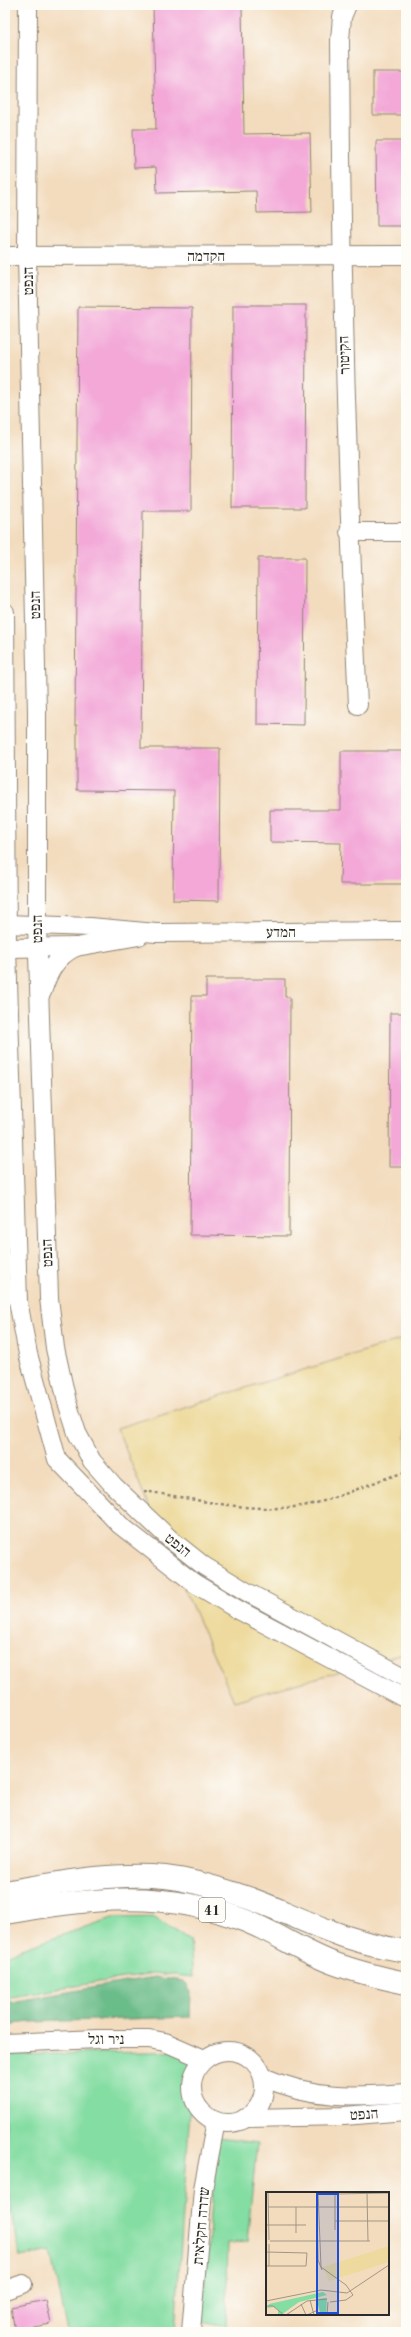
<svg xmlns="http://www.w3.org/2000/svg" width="411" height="2337" font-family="'Old Standard TT','Frank Ruhl Libre',serif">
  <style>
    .green { fill: #84dda2; stroke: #588466 }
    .forest { fill: #6bbc88; stroke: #4b745a }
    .sand { fill: #eeda9e; stroke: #8c8264 }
    .building { fill: #f3a8d8 }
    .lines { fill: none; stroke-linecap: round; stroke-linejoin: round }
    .minor-casing { stroke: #8f8474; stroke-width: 20 }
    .highway-casing { stroke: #8f8474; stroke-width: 24 }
    .path { stroke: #8f8474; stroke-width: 2.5; stroke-dasharray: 3 3; stroke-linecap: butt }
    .minor { stroke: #fff; stroke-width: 18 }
    .highway { stroke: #fff; stroke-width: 22 }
    .labels { text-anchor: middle; stroke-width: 3; stroke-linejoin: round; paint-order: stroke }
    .shield { fill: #fdfcf7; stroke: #6a6a68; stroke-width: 1 }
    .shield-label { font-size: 14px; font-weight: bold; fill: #2b2b2b }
    .street-label { font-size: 15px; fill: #2b2b2b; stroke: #fdfcf7 }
    .inset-road { fill: none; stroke: #a39583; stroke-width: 1 }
    .view { fill: #1d4ed8; fill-opacity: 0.15; stroke: #1d4ed8; stroke-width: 2 }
    .inset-edge { fill: none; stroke: #2b2b2b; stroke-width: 2 }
  </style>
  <rect width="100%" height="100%" fill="#fdfcf7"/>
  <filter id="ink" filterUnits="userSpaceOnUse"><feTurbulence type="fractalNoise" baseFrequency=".025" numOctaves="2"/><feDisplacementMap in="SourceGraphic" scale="8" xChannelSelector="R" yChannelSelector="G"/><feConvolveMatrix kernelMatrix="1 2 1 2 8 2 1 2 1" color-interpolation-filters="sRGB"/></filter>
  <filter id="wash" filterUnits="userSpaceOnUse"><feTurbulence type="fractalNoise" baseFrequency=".012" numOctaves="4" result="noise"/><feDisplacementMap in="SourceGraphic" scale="16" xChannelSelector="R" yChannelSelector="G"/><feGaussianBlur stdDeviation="0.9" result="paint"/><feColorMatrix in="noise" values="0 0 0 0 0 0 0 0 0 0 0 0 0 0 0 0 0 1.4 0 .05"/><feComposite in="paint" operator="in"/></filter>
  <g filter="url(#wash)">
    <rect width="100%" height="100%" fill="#f3dcbe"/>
    <g class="green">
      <path d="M153 1917 190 1940 193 1977 153 1973 5 1998V1955L112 1918Z"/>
      <path d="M194 2051 175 2332H68L51 2251 20 2257 5 2174V2055Z"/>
      <path d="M218 2138 257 2143 247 2242 228 2243 226 2326 201 2321Z"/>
    </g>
    <path class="forest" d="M154 1977 184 1981 191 1992 190 2017 31 2022 5 2025V2003Z"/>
    <path class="sand" d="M406 1338V1653L234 1701 157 1527 117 1428Z"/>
    <g id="blocks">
      <g class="building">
        <path d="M153 5H242L244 134 310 133 312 212 257 213 256 191 157 193 156 167 134 168 133 129H156Z"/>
        <rect x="373" y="72" width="33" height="43"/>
        <path d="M376 141H406V226H377Z"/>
        <path d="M233 305H306L305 508H232Z"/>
        <path d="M78 307 192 308 191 511H143L141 748H220L219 901 173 900 174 791 77 790V725H75Z"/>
        <path d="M258 558H305L304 725 257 724Z"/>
        <path d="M341 751H406V884H340L341 843 270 842V810H341Z"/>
        <path d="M206 979H285V997H290L289 1236 190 1235 192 996H206Z"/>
        <path d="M390 1013H406V1167H389Z"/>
        <path d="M46 2300 51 2324 33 2327 34 2332H15L11 2307Z"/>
      </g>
    </g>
  </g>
  <g filter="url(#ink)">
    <use href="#blocks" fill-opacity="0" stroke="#8f8474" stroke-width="1"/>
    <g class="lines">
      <defs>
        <g id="minor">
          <path d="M28 5 27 256 37 712V924L49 1298 55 1348 67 1402 77 1433 92 1461 114 1486 170 1539 204 1566 247 1592 406 1678"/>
          <path d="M347 5 342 17 340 40C341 262 347 483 358 705"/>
          <path d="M5 256 406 255"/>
          <path d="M349 532H406"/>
          <path d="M5 612 7 948 18 1301 28 1354 57 1459 120 1525 194 1583 235 1608 406 1699"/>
          <path d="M5 924 90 927 156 933 406 931"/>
          <path d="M5 948 76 947 139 936"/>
          <path d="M42 992C48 973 56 956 76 947"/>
          <path d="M5 2043 98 2039H149L165 2042 204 2059"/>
          <circle cx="228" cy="2087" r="36"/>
          <path d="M263 2077C313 2099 353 2097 406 2093"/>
          <path d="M245 2118 344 2116 406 2111"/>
          <path d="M5 2290 23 2284"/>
          <path d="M191 2332 203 2189 216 2121"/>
        </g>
        <g id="highway">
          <path d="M5 1892C57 1883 112 1872 165 1877 190 1880 215 1887 239 1895 269 1904 297 1919 327 1930 352 1940 379 1947 406 1951"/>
          <path d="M5 1913C90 1899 162 1888 246 1921 276 1933 303 1952 333 1963 357 1972 382 1978 406 1983"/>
        </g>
      </defs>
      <use href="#minor" class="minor-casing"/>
      <use href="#highway" class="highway-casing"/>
      <path class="path" d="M144 1491C197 1499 255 1515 308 1505 341 1498 373 1481 406 1472"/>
      <use href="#minor" class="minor"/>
      <use href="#highway" class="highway"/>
    </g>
  </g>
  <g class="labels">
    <rect class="shield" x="199" y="1898" width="26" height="24" rx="3"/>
    <g class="shield-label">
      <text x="212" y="1915">41</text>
    </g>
    <g class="street-label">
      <text x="206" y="261">הקדמה</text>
      <text transform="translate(28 281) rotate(-91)" y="5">הנפט</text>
      <text transform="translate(344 355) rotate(-92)" y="5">הקיטור</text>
      <text transform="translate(35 605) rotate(-91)" y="5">הנפט</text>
      <text transform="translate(37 929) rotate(-91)" y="5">הנפט</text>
      <text x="281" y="937">המדע</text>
      <text transform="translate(47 1253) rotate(-92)" y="5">הנפט</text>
      <text transform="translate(178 1545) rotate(39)" y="5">הנפט</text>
      <text x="106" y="2044">ניר וגל</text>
      <text transform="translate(364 2114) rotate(-4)" y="5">הנפט</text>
      <text transform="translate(201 2226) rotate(-85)" y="5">שדרה חקלאית</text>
    </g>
  </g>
  <g transform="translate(266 2192)">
    <rect width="123" height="123" fill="#f3dcbe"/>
    <path d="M57 100 61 103 33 110 15 123H12V118L8 115 1 116 3 112ZM61 106 60 123H55L50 107Z" fill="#84dda2"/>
    <path d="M123 54V70L63 89 57 75Z" fill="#eeda9e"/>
    <path class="inset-road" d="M2 0 3 48M52 0 55 75 80 93 87 103 80 108 64 110M101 1 102 49M2 15H123M30 15V41M51 21 52 68 56 78M69 29H123M0 33H40M69 38V2L123 1M4 49H104M0 60 41 61 40 74H0M3 74V52M44 108 48 123M0 109 55 98 81 101 123 73M35 112 40 123M0 114H7L18 123M61 121 75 123M20 123 41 109 61 107M41 123 52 118M61 123 62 110"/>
    <path class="view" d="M51 2H72V121H51Z"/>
    <rect width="123" height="123" class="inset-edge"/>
  </g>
  <rect width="411" height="2337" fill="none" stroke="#fdfcf7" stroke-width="20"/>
</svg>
